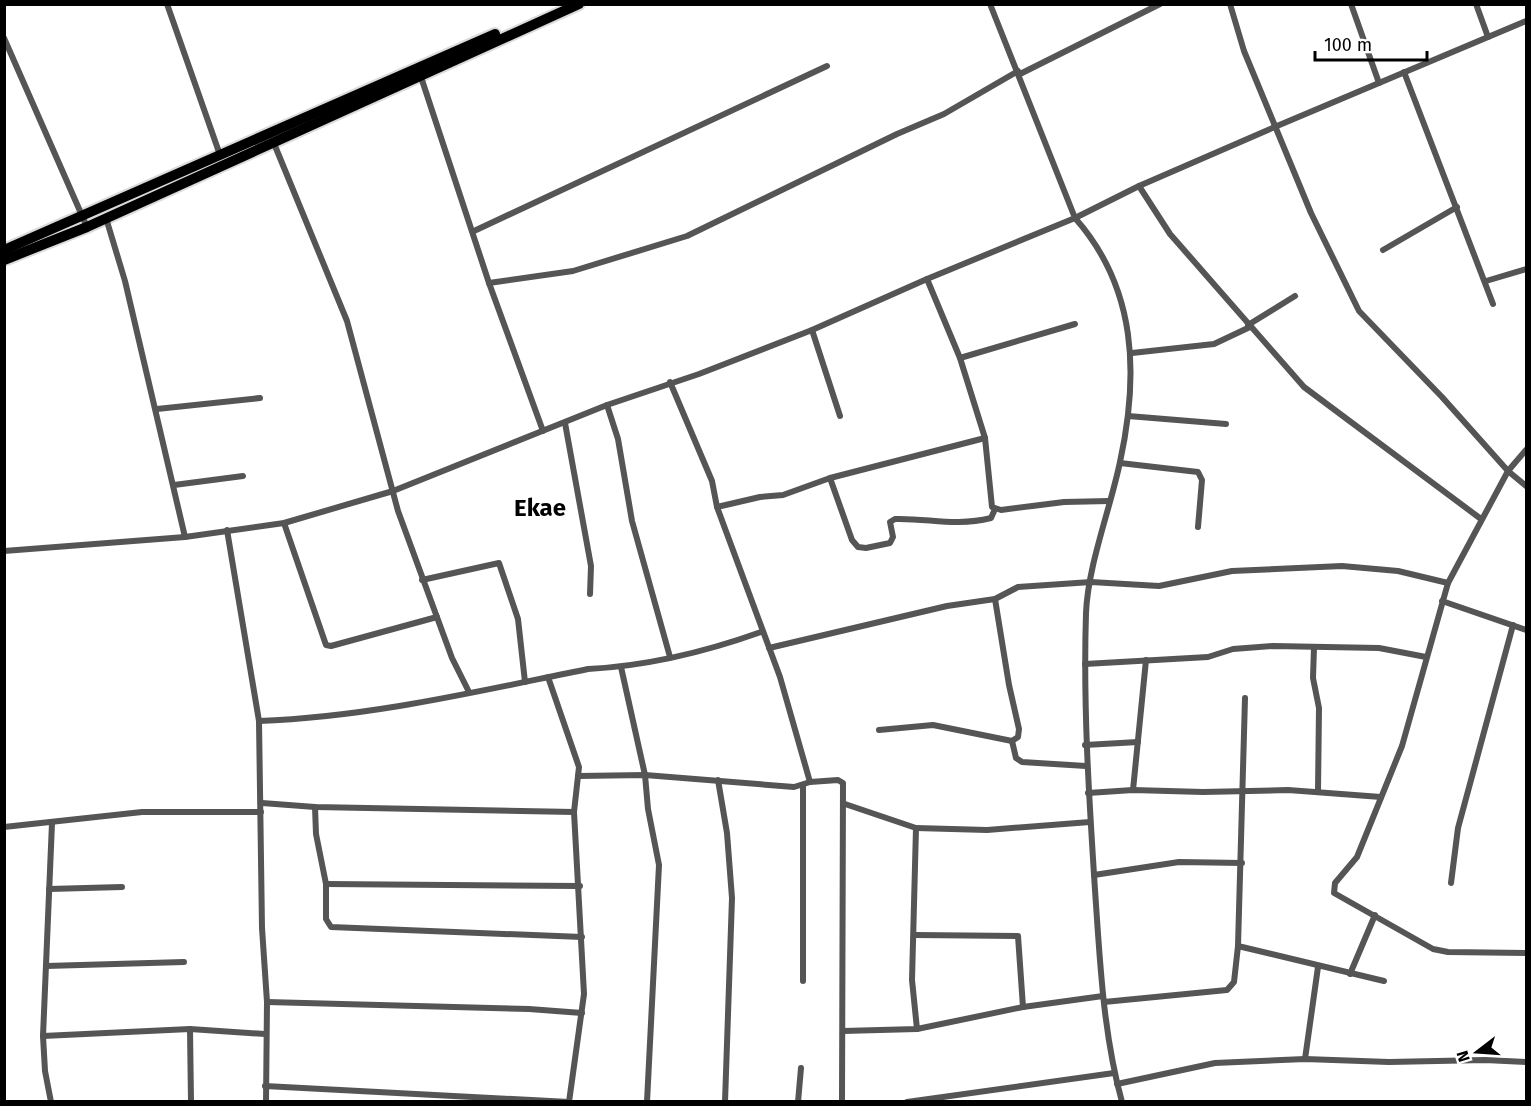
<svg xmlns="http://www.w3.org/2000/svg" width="1531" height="1106" font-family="'Fira Sans',sans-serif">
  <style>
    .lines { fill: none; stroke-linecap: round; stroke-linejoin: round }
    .trunk-casing { stroke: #dbdbdb; stroke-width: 14 }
    .minor { stroke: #555; stroke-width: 6 }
    .trunk { stroke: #000; stroke-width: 10 }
    .labels { text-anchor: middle; stroke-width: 5; stroke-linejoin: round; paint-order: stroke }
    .quarter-label { font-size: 24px; font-weight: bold; fill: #000; stroke: #fff }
  </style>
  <rect width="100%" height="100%" fill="#fff"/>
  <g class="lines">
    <defs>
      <g id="trunk">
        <path d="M4 250 495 34"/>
        <path d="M4 260 87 227 579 4"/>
      </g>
    </defs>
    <use href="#trunk" class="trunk-casing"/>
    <g class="minor">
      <path d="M167 4 220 155"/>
      <path d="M990 4 1075 218C1137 288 1139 375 1120 462 1110 510 1088 565 1086 613 1083 706 1089 797 1095 890 1100 961 1103 1033 1122 1102"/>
      <path d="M1230 4 1244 51 1311 213 1359 311 1442 397 1508 471 1526 486"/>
      <path d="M1351 4 1379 83"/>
      <path d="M1476 4 1488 37"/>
      <path d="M4 38 87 227"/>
      <path d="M1404 72 1493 304"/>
      <path d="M1020 74 1160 4"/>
      <path d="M421 77 489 283 543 431"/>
      <path d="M273 141 347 321 398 511 452 658 469 692"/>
      <path d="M1139 186 1170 234 1304 387 1481 519"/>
      <path d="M106 218 125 281 185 537"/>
      <path d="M474 231 827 66"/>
      <path d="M1383 250 1457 207"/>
      <path d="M927 279 960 358 985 438 992 507 1001 510 1064 502 1109 501"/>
      <path d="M1486 281 1526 269"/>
      <path d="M489 283 573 271 687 236 897 134 944 114 1018 71"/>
      <path d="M1248 325 1295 296"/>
      <path d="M812 330 840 416"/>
      <path d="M1132 353 1214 344 1250 327"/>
      <path d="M960 358 1075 324"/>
      <path d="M670 382 712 481 717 507 780 677 810 782 838 780 843 783 842 1102"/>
      <path d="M607 405 618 439 632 521 670 657"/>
      <path d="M157 409 260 398"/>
      <path d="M1128 416 1226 424"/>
      <path d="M565 423 591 566 590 594"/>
      <path d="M1526 450 1508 471 1448 583 1402 746 1357 857 1335 883 1334 893 1433 949 1448 952 1526 953"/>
      <path d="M1120 463 1198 472 1202 480 1198 527"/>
      <path d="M830 478 852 540 858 547 866 548 890 543 893 537 890 522 895 519C929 518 955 527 991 518L995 509"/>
      <path d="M174 485 243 476"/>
      <path d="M717 507 760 497 783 495 830 478 985 438"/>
      <path d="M284 523 326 645 331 646 437 617"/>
      <path d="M227 530 259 721 262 928 267 1002 266 1102"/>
      <path d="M4 551 185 537 284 523 393 491 607 405 699 374 812 330 927 279 1075 218 1139 186 1277 126 1526 21"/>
      <path d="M422 580 499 563 518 619 525 682"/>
      <path d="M1442 601 1526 630"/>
      <path d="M1314 647 1313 678 1319 708 1318 791"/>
      <path d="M769 648 947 606 995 599 1018 587 1091 582 1159 586 1232 571 1342 566 1398 571 1448 583"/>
      <path d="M1085 664 1208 657 1233 649 1273 646 1379 648 1426 657"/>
      <path d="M621 667 645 775 648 809 659 865 647 1102"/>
      <path d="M548 677 579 767 574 812 584 994 569 1102"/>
      <path d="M1245 698 1238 946 1384 981"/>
      <path d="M259 721C370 717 479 691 588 669 648 666 705 652 761 632"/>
      <path d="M879 730 933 725 1012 741 1018 737 1019 729 1009 685 995 599"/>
      <path d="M1012 741 1016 758 1022 762 1086 766"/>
      <path d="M1085 745 1138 742"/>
      <path d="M578 776 645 775 794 787 810 782"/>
      <path d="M718 780 727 833 732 898 725 1102"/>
      <path d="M803 785V981"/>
      <path d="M1133 790 1146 660"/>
      <path d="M1088 793 1133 790 1203 792 1288 790 1381 797"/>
      <path d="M262 803 315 807 574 812"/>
      <path d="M845 804 916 828 912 980 917 1029"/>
      <path d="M315 807 316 834 326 884V919L331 927 582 937"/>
      <path d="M4 827 142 812H261"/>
      <path d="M916 828 987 830 1090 822"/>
      <path d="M1094 875 1179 862 1242 863"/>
      <path d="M1451 883 1458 828 1513 625"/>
      <path d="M326 884 580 886"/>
      <path d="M49 889 122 887"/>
      <path d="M915 935 1018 936 1023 1007"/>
      <path d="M46 966 184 962"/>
      <path d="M1350 974 1375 915"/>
      <path d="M267 1002 529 1009 582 1013"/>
      <path d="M1104 1002 1227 990 1234 982 1238 946"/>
      <path d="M190 1029 191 1102"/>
      <path d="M843 1031 917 1029 1023 1007 1103 996"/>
      <path d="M43 1036 190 1029 265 1034"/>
      <path d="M1305 1059 1318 967"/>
      <path d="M1117 1084 1215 1063 1305 1059 1389 1062 1485 1060 1526 1062"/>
      <path d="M265 1086 569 1102"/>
      <path d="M51 1102 45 1071 43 1036 52 823"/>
      <path d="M798 1102 801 1068"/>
      <path d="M907 1102 1114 1073"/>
    </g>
    <use href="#trunk" class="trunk"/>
  </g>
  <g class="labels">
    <g class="quarter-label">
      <text x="540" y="516">Ekae</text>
    </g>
  </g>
  <rect width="1531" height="1106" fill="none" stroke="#000000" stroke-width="12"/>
  <g transform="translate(1477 1052) rotate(253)" stroke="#ffffff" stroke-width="4.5" paint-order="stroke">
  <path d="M0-4.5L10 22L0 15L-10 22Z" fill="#000000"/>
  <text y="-9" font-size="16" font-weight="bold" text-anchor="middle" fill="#000000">N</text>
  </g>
  <path d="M1315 51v9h112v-9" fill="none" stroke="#000000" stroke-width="3"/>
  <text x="1324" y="51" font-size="18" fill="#000000" stroke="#ffffff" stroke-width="4.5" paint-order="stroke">100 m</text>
</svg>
